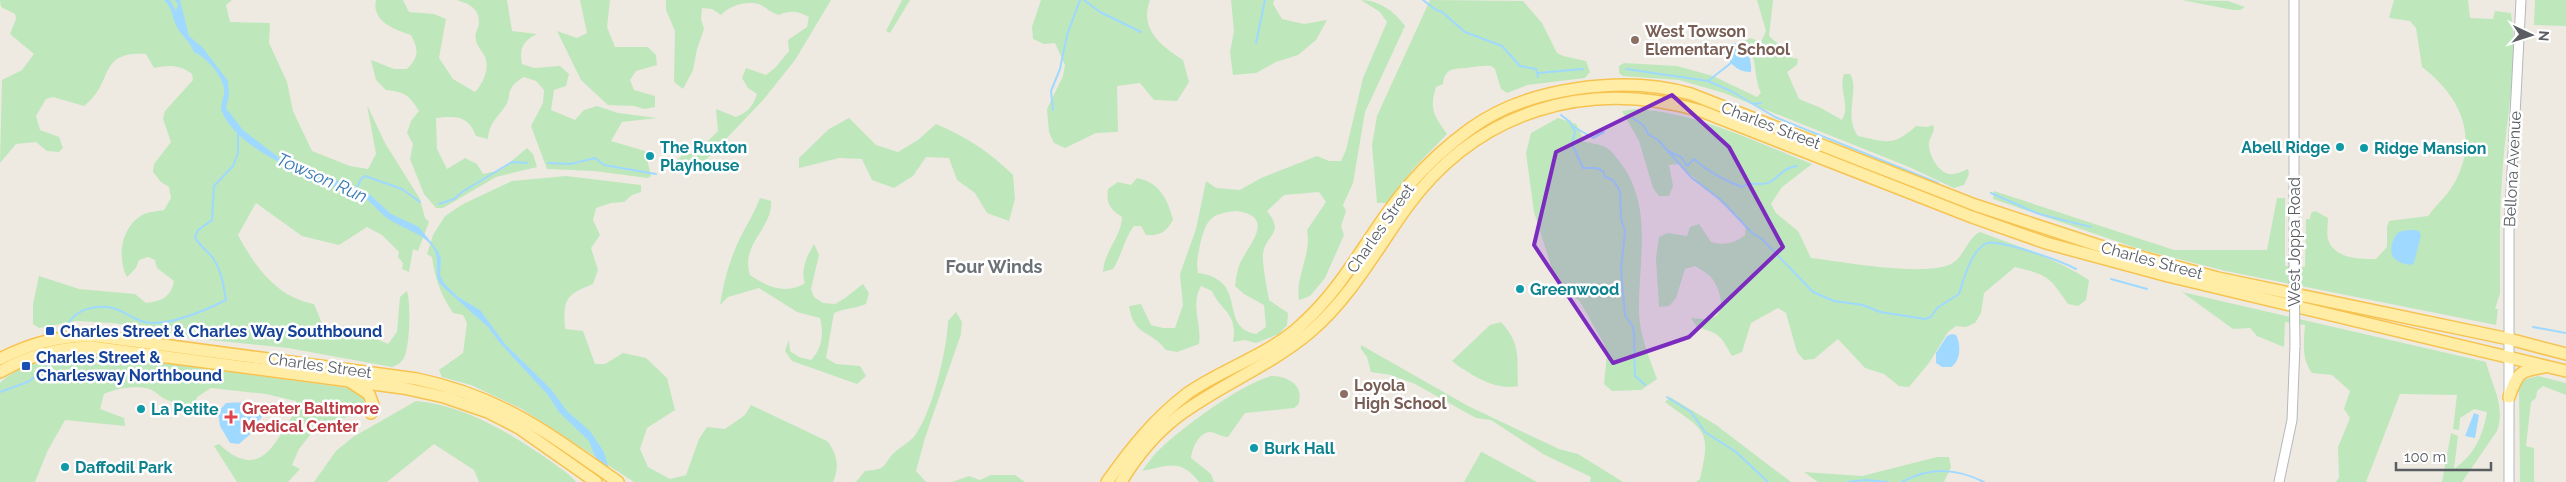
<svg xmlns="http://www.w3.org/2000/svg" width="2566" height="482" font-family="Raleway,sans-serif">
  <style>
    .green { fill: #bee7bc; fill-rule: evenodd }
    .water { fill: #a0d9ff }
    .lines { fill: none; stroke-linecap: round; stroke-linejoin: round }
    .stream { stroke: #a0d9ff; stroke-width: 2 }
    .minor-casing { stroke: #b4b8bd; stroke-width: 11 }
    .major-casing { stroke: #f7c350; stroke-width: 14 }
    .minor { stroke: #fff; stroke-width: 9 }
    .major { stroke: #ffeda5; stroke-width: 11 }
    .minor-bridge-casing { stroke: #b4b8bd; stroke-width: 11; stroke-linecap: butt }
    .minor-bridge { stroke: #fff; stroke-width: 9 }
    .marked { fill: #7b2cbf; fill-opacity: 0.2; stroke: #7b2cbf; stroke-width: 4; stroke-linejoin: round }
    .education-dot { fill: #8d6e63; stroke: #fff; stroke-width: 2 }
    .culture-dot { fill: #0f9aa8; stroke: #fff; stroke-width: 2 }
    .transit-dot { fill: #1a4fb4; stroke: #fff; stroke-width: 2 }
    .health-dot { fill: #e0444e; stroke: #fff; stroke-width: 2 }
    .labels { text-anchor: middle; stroke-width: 5; stroke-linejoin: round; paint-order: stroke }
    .education-label { font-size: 16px; font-weight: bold; fill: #785e54; stroke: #fff; text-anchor: start }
    .street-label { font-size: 16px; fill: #5a5e63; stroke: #fff }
    .culture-label { font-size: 16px; font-weight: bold; fill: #0d838f; stroke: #fff; text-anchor: start }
    .transit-label { font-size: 16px; font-weight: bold; fill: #164399; stroke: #fff; text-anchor: start }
    .health-label { font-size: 16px; font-weight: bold; fill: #be3a42; stroke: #fff; text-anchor: start }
    .water-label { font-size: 18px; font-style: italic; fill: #3979b6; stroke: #fff }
    .neighbourhood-label { font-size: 18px; font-weight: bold; fill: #6b7075; stroke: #fff }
  </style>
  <rect width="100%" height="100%" fill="#eeeae1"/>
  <g class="green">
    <path d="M0 0H250H232L226 5 230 22 270 23 269 43 287 82 293 111 312 151 350 166 368 169 376 154 367 105 385 143 420 199 425 218 429 222 418 251 413 249 409 272 402 269 403 263 398 257 399 252 382 235 367 227 339 245 302 236 256 203 238 235C255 267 277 297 314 304L324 328H352L388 344 397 332 400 297 407 291C411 304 410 345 404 358 401 363 397 365 392 367L288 348 154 334 132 326 113 323 77 321 39 328 33 324V304L39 276 79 289 135 294 146 303C162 301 171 297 174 281L157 268 155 260 148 257 139 260 136 268 127 277C116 256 122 225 144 214 149 212 158 211 164 210L171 198 169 187 161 182 153 172 154 164 171 142 163 119 165 111 193 80 192 74C179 64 169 65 154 68L146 54C96 51 115 83 84 106L53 97 46 99 36 116 40 130 59 137 63 148 59 152 47 151 36 142 16 144 0 163 2 80 22 70 34 54 10 34 16 19 15 14 1 7Z"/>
    <path d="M376 0H403L409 12 434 14 446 19 439 58 453 79 475 92C483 83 490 69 485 57 482 50 477 47 476 40 474 32 479 29 479 22 479 8 468 3 456 0H507L512 31 537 34C523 41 519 48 522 64L534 68 560 66 569 74 566 86 554 90 551 110 575 120 584 110 597 106 618 113 657 118 622 122 611 141 645 151 651 176 648 178 594 171 547 169 531 126 543 103 544 90 536 81 524 77C502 90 514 96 504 108 495 120 489 124 488 139L476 136C468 115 456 116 436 118L437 149 447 169 465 158 477 164 483 174 501 170 527 148 533 154 537 167 496 177 443 208H436L424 194 410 159 413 144 407 133 411 121 419 111C409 95 405 92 386 90L376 80 371 60 394 69H407C419 56 419 51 411 35 396 30 371 22 376 0Z"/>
    <path d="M580 0H610L607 27 615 47H648L656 55 657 65 636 71 630 80 634 90 655 96V107L644 109 634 106 608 105 581 80 557 31 577 38 587 33Z"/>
    <path d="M666 0H831L795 60 764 99 704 162 683 169 676 161 684 154H695L718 131 716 109 736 117C748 112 753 106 757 94L748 88 742 78 746 68 766 75 775 68 789 51 788 40 807 27 809 17C798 11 790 10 779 15 771 13 768 9 761 5 749 0 730 5 721 15L712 9 702 8 701 19 704 29 697 49 693 70 683 89 674 82 675 31 666 10Z"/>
    <path d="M902 0H910L890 33 886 31Z"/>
    <path d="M1041 0H1150C1139 29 1161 46 1183 60L1189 82 1177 101 1154 100 1140 83 1117 86 1118 132 1096 133 1065 148 1054 143 1049 132 1047 109 1063 76 1065 65 1055 43 1044 44 1033 39 1032 27Z"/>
    <path d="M1231 0H1274L1273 4 1282 19 1304 24 1327 20 1316 40 1298 55 1276 62 1256 73 1233 75 1230 52 1234 31Z"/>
    <path d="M1361 0C1379 0 1395 12 1405 26L1365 112 1353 183 1343 205 1346 211 1341 226 1344 235 1325 278 1310 296 1299 300C1295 276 1312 255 1307 230L1326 202 1319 192 1284 195 1267 211C1285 234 1267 233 1263 253 1262 265 1267 287 1269 300L1288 313 1287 325 1279 334 1256 343 1245 340 1233 342C1238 312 1221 312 1212 291L1201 286C1190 305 1202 324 1199 344L1177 352 1166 350C1150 329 1134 337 1129 306L1141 304 1151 325 1163 328H1175L1183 305 1180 274 1196 229 1206 181 1216 188 1240 190 1261 178 1317 156 1329 161H1341L1346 150 1363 78 1387 22 1380 12ZM1237 211C1276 217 1250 243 1240 263 1237 271 1236 278 1235 286L1244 294 1264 305 1266 327 1256 334C1217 327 1250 280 1198 273 1196 262 1198 255 1200 245 1206 220 1210 213 1237 211Z"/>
    <path d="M1430 0 1523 1 1542 23 1557 53 1563 56 1586 61 1590 72 1585 78 1527 85 1507 93 1501 89 1495 69 1491 66C1482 65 1475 67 1466 68 1453 69 1445 68 1443 84L1436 87C1429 110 1434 115 1447 134L1414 168 1387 203H1377L1372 145 1377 116Z"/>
    <path d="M1757 0H1773L1769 36 1778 44 1781 55 1798 59 1797 65 1787 72 1799 99 1821 108 1842 120C1851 105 1838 90 1844 74H1850C1860 89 1843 116 1858 136 1886 142 1893 147 1916 126L1927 127 1933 125C1936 132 1930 135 1929 143 1928 154 1938 172 1949 174 1956 175 1963 171 1968 169L1969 174 1964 185 1954 188 1909 167 1724 93 1679 80 1623 76 1619 73V66L1624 63 1677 66 1713 76 1757 97 1761 93C1753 76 1758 56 1745 41L1750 38 1761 42 1766 31Z"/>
    <path d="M2182 0 2228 1 2245 7 2240 10H2233Z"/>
    <path d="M2394 0H2468L2470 18 2493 19 2495 11 2511 13C2519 68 2505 123 2502 178 2499 216 2500 255 2500 293L2495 309H2498L2496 325 2226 271 2139 249 1993 199 1994 191 2174 250H2267L2277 198H2285V266L2305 267 2306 219H2310L2311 213 2315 211 2328 218C2328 225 2326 236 2329 242 2337 259 2360 259 2376 259L2387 247V227L2389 221 2428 216C2437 204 2449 194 2456 180 2479 135 2459 95 2422 67L2416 28 2410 21 2389 18Z"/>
    <path d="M2535 0H2566V26L2534 25Z"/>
    <path d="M1635 109C1697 112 1755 142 1812 164L1782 187 1771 204 1776 213 1798 231 1811 258C1844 262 1919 276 1949 265 1964 259 1966 239 1980 232 2017 246 2055 258 2089 280L2086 300 2078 306 2068 304C2049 276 2048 275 2015 267L1984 293 1981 313 1975 323 1966 327 1956 326 1948 332 1929 363 1909 387 1899 386 1884 374 1865 368 1838 339 1814 359 1804 360 1797 352 1786 313 1778 308 1751 323 1742 352 1732 356C1721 336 1719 333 1697 327L1691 318C1697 318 1706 320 1711 318 1729 313 1719 287 1711 277 1707 273 1700 269 1695 266L1685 269 1676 298 1669 306 1659 307 1656 258 1659 237 1668 233 1687 236 1690 227 1699 224 1711 242C1723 246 1736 243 1745 235L1746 225 1679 164 1669 165 1673 186 1669 196H1659L1653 188 1639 141 1622 111Z"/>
    <path d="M849 118 876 145 898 152 918 140 936 124C965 136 991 153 1013 175L1015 199 1009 221 987 213 975 193 957 180 949 158 926 157 913 176 894 188 872 180 862 159 839 158 799 168V158L829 129Z"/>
    <path d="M1558 118 1576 124 1585 142C1591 143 1598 144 1603 146 1611 149 1615 156 1620 162 1654 207 1638 261 1639 313 1640 336 1649 357 1657 379L1641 390 1612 391 1604 384 1607 354 1604 344 1579 300 1569 296 1556 281 1534 212 1526 153 1531 133Z"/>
    <path d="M566 176 641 185V192L632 195 624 202 611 203 596 208 593 220 600 235 591 248 598 270 593 284C565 295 563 300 565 329L583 331 595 364H605L623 353 646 358 667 378 675 410 647 428 640 449 648 467 670 479 686 475 699 439 707 427 725 429 745 415 751 405 827 441C837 453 840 467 833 482H634L522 409 471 385 442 377 439 370 463 353 467 323 463 315 453 313C441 295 435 279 432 257L427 254 433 235 445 216 463 204 512 181Z"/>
    <path d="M1137 178C1159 182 1168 199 1173 220 1166 232 1160 236 1146 235L1141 226H1134C1124 239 1122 255 1113 269L1103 272C1104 251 1121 238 1122 217 1110 209 1106 204 1108 189L1118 182 1131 185Z"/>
    <path d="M760 198 771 201C773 229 740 243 750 275 767 287 787 295 805 283 800 270 807 256 814 244L819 255 811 289 814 297 823 303 835 304 845 298 863 284 869 293 866 304C855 309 845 308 834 313L826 358 836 364 860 366 866 376 857 384 792 361 785 351 789 340 790 351 799 357 811 360C822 349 824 334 820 318L797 312 759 288 728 297 720 305C723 287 727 269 734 252 741 233 753 217 760 198Z"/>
    <path d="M2182 292 2486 362C2492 386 2506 406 2497 431L2462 482H2442L2451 433 2458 436 2454 469C2474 455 2483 436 2487 412L2474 409 2460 418 2459 430 2453 429 2457 395 2400 394 2366 482H2336L2339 478 2338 447 2350 418 2344 409 2350 391 2332 375 2312 373C2301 358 2304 342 2305 325L2285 322 2284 347 2257 336 2250 328 2233 329Z"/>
    <path d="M956 312 962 322 961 334 925 438 916 471 926 482H856L865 471C890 469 881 465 895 452 900 447 908 443 913 438 932 415 947 350 948 321Z"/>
    <path d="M1501 322C1521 344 1517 357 1518 386 1495 391 1469 374 1452 361L1490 325Z"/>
    <path d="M1361 345 1468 406 1559 449 1578 454 1623 482H1590L1591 477 1543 454 1491 420 1476 418 1415 384 1391 375 1371 372 1367 357 1361 349Z"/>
    <path d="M97 354 348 388 361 392 368 402 366 409 353 416 330 421 310 435 299 449 292 465 300 469 288 482H237L214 446 219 444C249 472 266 461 284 429 290 419 298 412 296 401L266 394 211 388 197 397 192 410C183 404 173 403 163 398 159 396 155 391 150 389 137 385 117 388 104 394L100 409 124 418 125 426 65 420 47 452 35 482H0V383C24 359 65 355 97 354Z"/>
    <path d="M1271 376C1289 376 1305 386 1298 405L1294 408 1245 413 1228 437C1221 437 1215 432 1209 432 1198 434 1192 449 1191 458L1211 474 1214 482H1199C1180 458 1169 466 1142 471 1148 464 1152 456 1159 450 1184 426 1238 386 1271 376Z"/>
    <path d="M2538 376 2566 383V395L2543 386 2537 391 2536 398 2531 402 2526 446 2534 448V482H2520L2519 388 2523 380Z"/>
    <path d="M1670 397 1716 425 1791 482H1696L1700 479C1712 428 1704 431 1665 402Z"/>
    <path d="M416 401C464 405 510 433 549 460 558 467 569 473 576 482H479L474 470 434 444 387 482H314L336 451 353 437Z"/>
    <path d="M1481 452H1482L1537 482H1464Z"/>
    <path d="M1937 457H1949L1951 467 1944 482H1818L1804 472 1862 476Z"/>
    <path d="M991 475H1015L1025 482H952L969 476 980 480Z"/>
  </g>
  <g class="water">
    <path d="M164 0H170L176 11 178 5 175 0H180L189 36 203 48 228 81 229 96 226 108 243 130 281 159 368 193 391 214 419 227 438 251 441 259 440 275 444 283 458 297 480 310 505 344 550 388 567 411 590 431 604 452 613 482H605L589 441 559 412 548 395 500 343 488 327 441 285C433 274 440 263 435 251 426 233 402 229 387 218 379 212 372 203 364 197L359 198C320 180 236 153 221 109 221 102 225 96 224 89 223 76 205 56 194 52 190 41 180 35 176 25 171 14 174 11 164 0Z"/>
    <path d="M1732 43C1747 42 1752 59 1751 72 1738 73 1728 62 1723 51Z"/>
    <path d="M2414 230 2419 231 2421 235 2414 263 2411 265C2406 264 2399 263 2395 259 2388 254 2392 238 2398 233 2402 230 2409 230 2414 230Z"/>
    <path d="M1952 334 1956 335C1961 344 1961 361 1951 367H1942L1936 363V353L1947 336Z"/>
    <path d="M226 403C240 402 255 401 262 416L254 431 239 444 230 443 220 426 218 412Z"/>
    <path d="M2474 413 2479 415 2475 438 2465 436Z"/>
  </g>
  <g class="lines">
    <g class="stream">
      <path d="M1084 0 1100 12 1141 32"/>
      <path d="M1423 0 1436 10 1442 12 1465 32 1502 46 1520 66 1536 69 1538 77"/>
      <path d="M1256 43 1265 0"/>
      <path d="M1626 69 1708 81 1731 91 1775 117 1938 183"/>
      <path d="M1538 73 1583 69"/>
      <path d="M1708 81 1731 63"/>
      <path d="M1753 104 1761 103"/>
      <path d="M1053 110 1051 91 1060 69 1067 35 1080 0"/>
      <path d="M1561 115 1570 122 1575 132 1572 144 1583 168H1596L1603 171 1605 177 1613 180 1620 191 1621 219 1625 231 1621 270 1625 315 1633 327 1634 334 1635 376 1645 385"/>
      <path d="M1633 118 1644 126 1648 134 1658 140 1692 178 1721 200 1752 233 1762 239 1813 292 1834 301 1863 305 1880 312 1925 319 1931 317 1937 308 1959 294C1964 279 1970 253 1985 244 1996 237 2063 262 2076 269"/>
      <path d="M1574 127 1593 138 1604 132"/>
      <path d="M1668 151 1681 157 1687 166 1694 159C1707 171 1726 181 1742 187 1751 180 1761 187 1770 182 1780 177 1782 168 1797 166"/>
      <path d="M548 163 571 164 595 158 604 165 656 174"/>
      <path d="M304 173 327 183"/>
      <path d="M356 190 361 179 365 176 402 189 420 202"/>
      <path d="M1991 193 2039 214 2091 227"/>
      <path d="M439 204 454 199 462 192 512 162 527 163"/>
      <path d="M2111 279 2147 289"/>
      <path d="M69 322C75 314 81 310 91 308 122 301 129 323 153 323 177 323 204 311 226 300 223 284 222 271 213 258 207 250 199 246 195 237L198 230 212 220 214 186 233 166 238 153V132"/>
      <path d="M2533 327 2566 333"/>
      <path d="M0 392 28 382 48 366"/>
      <path d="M1667 397 1691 412 1705 432 1736 452 1768 482"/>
      <path d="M1848 482 1865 480 1888 482"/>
      <path d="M1902 482C1930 467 1956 468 1984 482"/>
    </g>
    <defs>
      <g id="minor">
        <path d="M2294 0V262"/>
        <path d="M2279 482 2292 420 2295 345"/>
        <path d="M2509 482V230L2521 0"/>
      </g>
      <g id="major">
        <path d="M0 359C30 343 62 335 96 336L417 379C503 397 549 434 618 482"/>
        <path d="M0 372C27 356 59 348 91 347L403 388 444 397 488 412 519 428 596 482"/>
        <path d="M352 383 369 394 373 405 371 413"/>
        <path d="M2509 397C2518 373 2518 371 2544 367"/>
        <path d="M1107 482C1131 448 1155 418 1188 393 1224 368 1269 355 1301 325 1349 282 1369 231 1409 185 1427 164 1448 145 1470 129 1527 87 1624 75 1691 94L1975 205 2097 245 2218 278 2509 339 2566 354"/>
        <path d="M1121 482C1136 457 1154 435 1177 417 1219 385 1270 366 1310 332 1351 297 1376 250 1407 207 1478 110 1587 78 1701 111L1972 217 2046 243 2168 276 2566 371"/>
      </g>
    </defs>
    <use href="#minor" class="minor-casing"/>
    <use href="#major" class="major-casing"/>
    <use href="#minor" class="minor"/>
    <use href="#major" class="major"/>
    <defs>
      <path id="minor-bridge" d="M2294 262 2295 345"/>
    </defs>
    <use href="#minor-bridge" class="minor-bridge-casing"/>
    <use href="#minor-bridge" class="minor-bridge"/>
  </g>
  <path class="marked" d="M1672 95 1729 147 1783 247 1689 337 1613 363 1534 245 1556 152Z"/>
  <g class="education-dot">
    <circle cx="1635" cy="40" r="5"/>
    <circle cx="1344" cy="394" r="5"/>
  </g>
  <g class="culture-dot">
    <circle cx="2340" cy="147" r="5"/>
    <circle cx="2364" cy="148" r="5"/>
    <circle cx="650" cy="156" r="5"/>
    <circle cx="1520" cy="289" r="5"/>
    <circle cx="141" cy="409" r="5"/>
    <circle cx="1254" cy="448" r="5"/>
    <circle cx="65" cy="467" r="5"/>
  </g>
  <g class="transit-dot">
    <rect x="45" y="326" width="10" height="10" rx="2.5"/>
    <rect x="21" y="361" width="10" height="10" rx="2.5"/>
  </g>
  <path class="health-dot" d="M228.5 409.5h5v5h5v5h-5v5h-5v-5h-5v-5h5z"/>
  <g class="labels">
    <g class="education-label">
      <text x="1645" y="37">West Towson<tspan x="1645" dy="18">Elementary School</tspan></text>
      <text x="1354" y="391">Loyola<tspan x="1354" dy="18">High School</tspan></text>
    </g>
    <g class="street-label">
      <text transform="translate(1771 125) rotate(21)" y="6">Charles Street</text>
      <text transform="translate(2512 169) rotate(-87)" y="6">Bellona Avenue</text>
      <text transform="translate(1380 228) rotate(-55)" y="6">Charles Street</text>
      <text transform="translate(2294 242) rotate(-90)" y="6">West Joppa Road</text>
      <text transform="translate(2152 260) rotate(15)" y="6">Charles Street</text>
      <text transform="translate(320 365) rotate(8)" y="6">Charles Street</text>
    </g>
    <g class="culture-label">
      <text x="660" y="153">The Ruxton<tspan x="660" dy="18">Playhouse</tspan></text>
      <text x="2330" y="153" text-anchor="end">Abell Ridge</text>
      <text x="2374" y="154">Ridge Mansion</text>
      <text x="1530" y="295">Greenwood</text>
      <text x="151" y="415">La Petite</text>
      <text x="1264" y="454">Burk Hall</text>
      <text x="75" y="473">Daffodil Park</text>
    </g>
    <g class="transit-label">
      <text x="60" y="337">Charles Street &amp; Charles Way Southbound</text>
      <text x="36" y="363">Charles Street &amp;<tspan x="36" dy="18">Charlesway Northbound</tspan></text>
    </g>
    <g class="health-label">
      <text x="242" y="414">Greater Baltimore<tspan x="242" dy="18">Medical Center</tspan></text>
    </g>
    <g class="water-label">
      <text transform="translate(322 178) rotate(24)" y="6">Towson Run</text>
    </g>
    <g class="neighbourhood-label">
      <text x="994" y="273">Four Winds</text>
    </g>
  </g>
  <g transform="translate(2531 35) rotate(94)" stroke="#ffffff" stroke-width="4" paint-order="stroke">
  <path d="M0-4L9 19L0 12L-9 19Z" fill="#5a5e63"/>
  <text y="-8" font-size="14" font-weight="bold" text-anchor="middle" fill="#5a5e63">N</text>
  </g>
  <path d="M2396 462v8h95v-8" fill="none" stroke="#5a5e63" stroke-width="2.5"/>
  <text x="2404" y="462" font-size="15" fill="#5a5e63" stroke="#ffffff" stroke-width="4" paint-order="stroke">100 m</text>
</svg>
